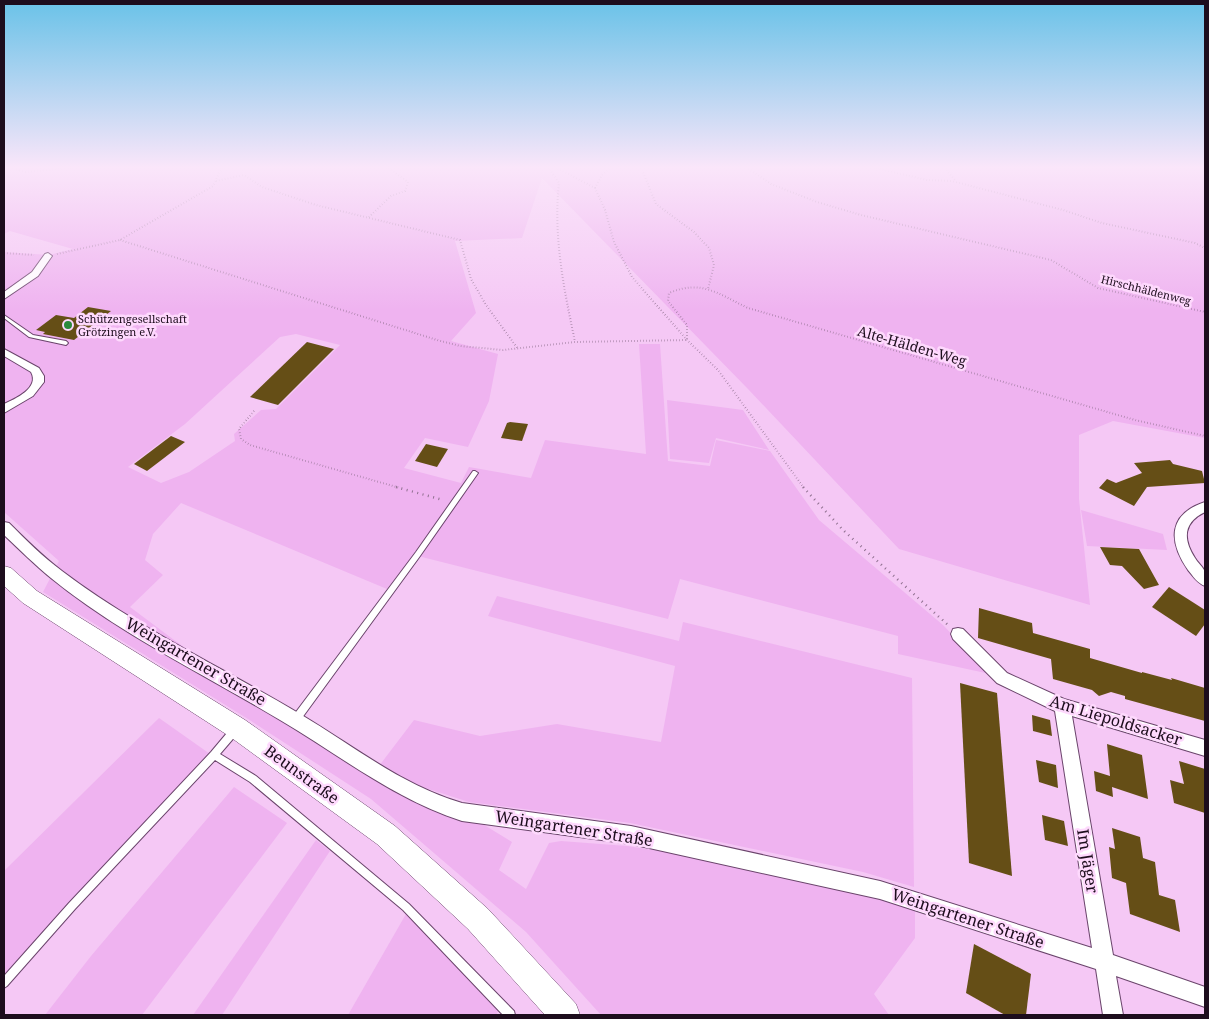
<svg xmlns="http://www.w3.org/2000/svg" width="1209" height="1019" font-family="'Noto Serif',serif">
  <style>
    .green { fill: #efb3f0; fill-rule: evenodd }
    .building { fill: #654e16 }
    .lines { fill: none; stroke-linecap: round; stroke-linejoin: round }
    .lane-casing { stroke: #6a446b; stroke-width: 2 }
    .street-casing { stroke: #6a446b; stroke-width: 2 }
    .primary-casing { stroke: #6a446b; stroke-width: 1 }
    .path-far1 { stroke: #8f708f; stroke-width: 2; stroke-dasharray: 0.5 2.5; stroke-linecap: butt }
    .path { stroke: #8f708f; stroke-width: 2.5; stroke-dasharray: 1 4.5; stroke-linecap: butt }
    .lane { fill: #fff; fill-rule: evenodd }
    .street { fill: #fff; fill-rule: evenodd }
    .primary { fill: #fff; fill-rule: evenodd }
    .poi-dot { fill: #2b8a3c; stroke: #fed9fd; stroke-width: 2 }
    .labels { text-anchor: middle; stroke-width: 5; stroke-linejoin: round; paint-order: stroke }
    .far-street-label { font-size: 11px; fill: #1d0d1d; stroke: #fed9fd }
    .far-poi-label { font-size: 11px; fill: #1d0d1d; stroke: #fed9fd; text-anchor: start }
    .street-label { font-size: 14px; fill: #1d0d1d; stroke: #fed9fd }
    .near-street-label { font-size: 16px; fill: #1d0d1d; stroke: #fed9fd }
  </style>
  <rect width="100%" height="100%" fill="#f5c8f5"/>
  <g class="green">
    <path d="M4 167H1205V438L1113 421 1079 435V499L1090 605 899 549 748 389 542 178 522 238 455 241 476 313 451 341 498 354 489 401 468 447 425 438 404 468 461 483 469 467 531 478 545 440 646 454 639 344H660L668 461 710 466 716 440 770 451 819 520 943 625 990 674 898 654V636L680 579 668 619 414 555 387 589 181 503 153 534 145 560 163 575 130 607 293 729 320 745 379 766 414 720 480 736 557 724 661 742 675 666 488 616 497 596 679 641 683 622 912 678 914 887 863 872 630 823 469 802 422 787 512 842 499 870 526 889 549 843 561 841 627 846 763 867 915 908V938L874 994 889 1015H601L526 932 371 799 248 719 43 592 59 561 4 512V252L49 255 73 249 10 231 4 234ZM296 334 340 345 276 409 261 410 234 434 235 441 189 472 161 483 128 467 185 424 280 337Z"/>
    <path d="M667 400 743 410 769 450 716 438 709 463 670 459Z"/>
    <path d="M1081 510 1163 534 1167 550 1087 546Z"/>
    <path d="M159 718 210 754 4 977V871Z"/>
    <path d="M234 787 287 823 142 1015H45L91 956Z"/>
    <path d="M316 840 330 851 222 1015H193Z"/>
    <path d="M406 914 499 1010 496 1015H348Z"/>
  </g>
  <g class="building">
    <path d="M88 307 111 311 74 340 43 334 45 332 36 330 56 315 74 318Z"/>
    <path d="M307 342 334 349 278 405 250 397Z"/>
    <path d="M510 422 528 424 522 441 501 438 507 423Z"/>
    <path d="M171 436 185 442 147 471 134 464Z"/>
    <path d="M426 444 448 449 437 467 415 461Z"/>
    <path d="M1170 460 1173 464 1202 471 1205 483 1147 487 1134 506 1099 488 1107 479 1116 483 1142 473 1134 463Z"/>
    <path d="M1100 547 1139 549 1159 585 1144 589 1122 566 1110 565Z"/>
    <path d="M1169 587 1205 610V624L1196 636 1152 607Z"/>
    <path d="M979 608 1032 623 1033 633 1090 649V658L1142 673V672L1172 680 1171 678 1205 688V721L1125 699V696L1111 692 1099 696 1092 690 1053 679 1051 659 978 638Z"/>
    <path d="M960 683 997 693 1012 876 969 863Z"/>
    <path d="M1032 715 1050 720 1052 736 1033 731Z"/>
    <path d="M1107 744 1142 755 1148 799 1112 787 1113 797 1096 791 1094 771 1110 776Z"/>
    <path d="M1036 760 1056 765 1058 788 1039 782Z"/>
    <path d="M1179 761 1205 769V813L1174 803 1170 780 1184 784Z"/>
    <path d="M1042 815 1064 821 1068 846 1045 840Z"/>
    <path d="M1112 828 1140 837 1143 858 1155 862 1159 895 1175 900 1180 932 1130 914 1126 883 1112 878 1109 847 1115 849Z"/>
    <path d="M974 944 1031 974 1026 1015H1005L966 993Z"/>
  </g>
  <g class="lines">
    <defs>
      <g id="lane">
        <path d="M4 315 33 335 66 341 68 343 66 345 29 337 4 318Z"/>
        <path d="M473 471H475L478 473 420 556 299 722 296 723 293 722 292 719 293 716 416 552Z"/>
        <path d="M235 726 238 727 239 730 238 733 220 754 256 776 409 904 514 1011 515 1015H503L403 910 250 782 215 760 75 909 7 986 4 988V976L69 903 211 752 232 727Z"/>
      </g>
      <g id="street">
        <path d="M48 253 52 256 38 276 4 299V292L32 272 45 254Z"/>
        <path d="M4 349 39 368 44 376V382L33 396 4 413V404C15 399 40 388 31 372L4 356Z"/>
        <path d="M1205 502V512C1184 522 1182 538 1195 558 1197 562 1202 566 1204 570 1206 574 1205 582 1205 586 1197 583 1193 576 1188 570 1168 541 1168 514 1205 502Z"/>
        <path d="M4 522 9 523C26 540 43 557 62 571 136 627 221 667 300 714 354 746 401 785 462 803L631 826 880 881 1092 948 1055 711 997 683 953 639 951 634 953 629 958 628 963 629 1007 673 1064 699 1205 740V756L1072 716 1113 955 1205 987V1007L1116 976 1123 1015H1103L1096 969 880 899 631 844 462 821C394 799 341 756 280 720 204 674 121 635 51 578 35 565 19 549 4 535Z"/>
      </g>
      <path id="primary" d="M4 566 11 568 37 591 245 720 395 826 488 909 576 1004 580 1015H545L468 929 377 844 229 736 23 603 4 586Z"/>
    </defs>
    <use href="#lane" class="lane-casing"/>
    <use href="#street" class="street-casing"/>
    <use href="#primary" class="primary-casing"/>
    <g class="path-far1">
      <path d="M11 167 25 172 77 167"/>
      <path d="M548 167 559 183C553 237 564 289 575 342"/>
      <path d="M555 167 595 188 605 210 614 242 632 277 687 340 718 370 804 488"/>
      <path d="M641 167 656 204 694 232 709 248 714 265 708 289"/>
      <path d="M746 167 771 184 817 202 861 215 1051 260 1098 288 1205 312"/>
      <path d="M871 167 927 180 952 181 1063 210 1102 223 1195 243 1205 248"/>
      <path d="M947 167V171L956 181"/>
      <path d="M216 181 244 175 262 187 316 205 460 240 471 279 486 305 518 349"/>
      <path d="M595 188 602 175 611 167"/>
      <path d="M369 217 391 196 405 191 408 182 387 167"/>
      <path d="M120 240 437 340 460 346 503 350 575 342 687 340V325L668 301 669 293C702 279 718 294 748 308L1135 420 1205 436"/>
      <path d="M4 253 34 255"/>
      <path d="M57 254 120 240 213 186 222 167"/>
      <path d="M254 411 239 429 241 439 250 445 400 488"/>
    </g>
    <g class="path">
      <path d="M396 487 443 500"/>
      <path d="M803 487 843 530 948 625"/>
    </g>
    <use href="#lane" class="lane"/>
    <use href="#street" class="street"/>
    <use href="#primary" class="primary"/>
  </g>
  <linearGradient id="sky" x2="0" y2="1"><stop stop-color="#69c2e8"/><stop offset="0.54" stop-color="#fae6fa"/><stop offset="1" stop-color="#fae6fa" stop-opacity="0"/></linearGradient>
  <rect width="1209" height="310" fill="url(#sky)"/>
  <circle class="poi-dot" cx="68" cy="325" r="5"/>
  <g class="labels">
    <g class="far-street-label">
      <text transform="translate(1146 290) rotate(14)" y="4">Hirschhäldenweg</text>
    </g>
    <g class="far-poi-label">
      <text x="78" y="323">Schützengesellschaft<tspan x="78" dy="13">Grötzingen e.V.</tspan></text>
    </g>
    <g class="street-label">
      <text transform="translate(912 346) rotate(16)" y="5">Alte-Hälden-Weg</text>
    </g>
    <g class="near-street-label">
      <text transform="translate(196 661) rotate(30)" y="6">Weingartener Straße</text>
      <text transform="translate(1116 720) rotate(17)" y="6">Am Liepoldsacker</text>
      <text transform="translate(302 774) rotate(36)" y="6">Beunstraße</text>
      <text transform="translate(574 828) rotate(9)" y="6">Weingartener Straße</text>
      <text transform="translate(1088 861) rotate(81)" y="6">Im Jäger</text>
      <text transform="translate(968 918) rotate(18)" y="6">Weingartener Straße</text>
    </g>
  </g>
  <rect width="1209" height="1019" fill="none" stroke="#1d0d1d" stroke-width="10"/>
</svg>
